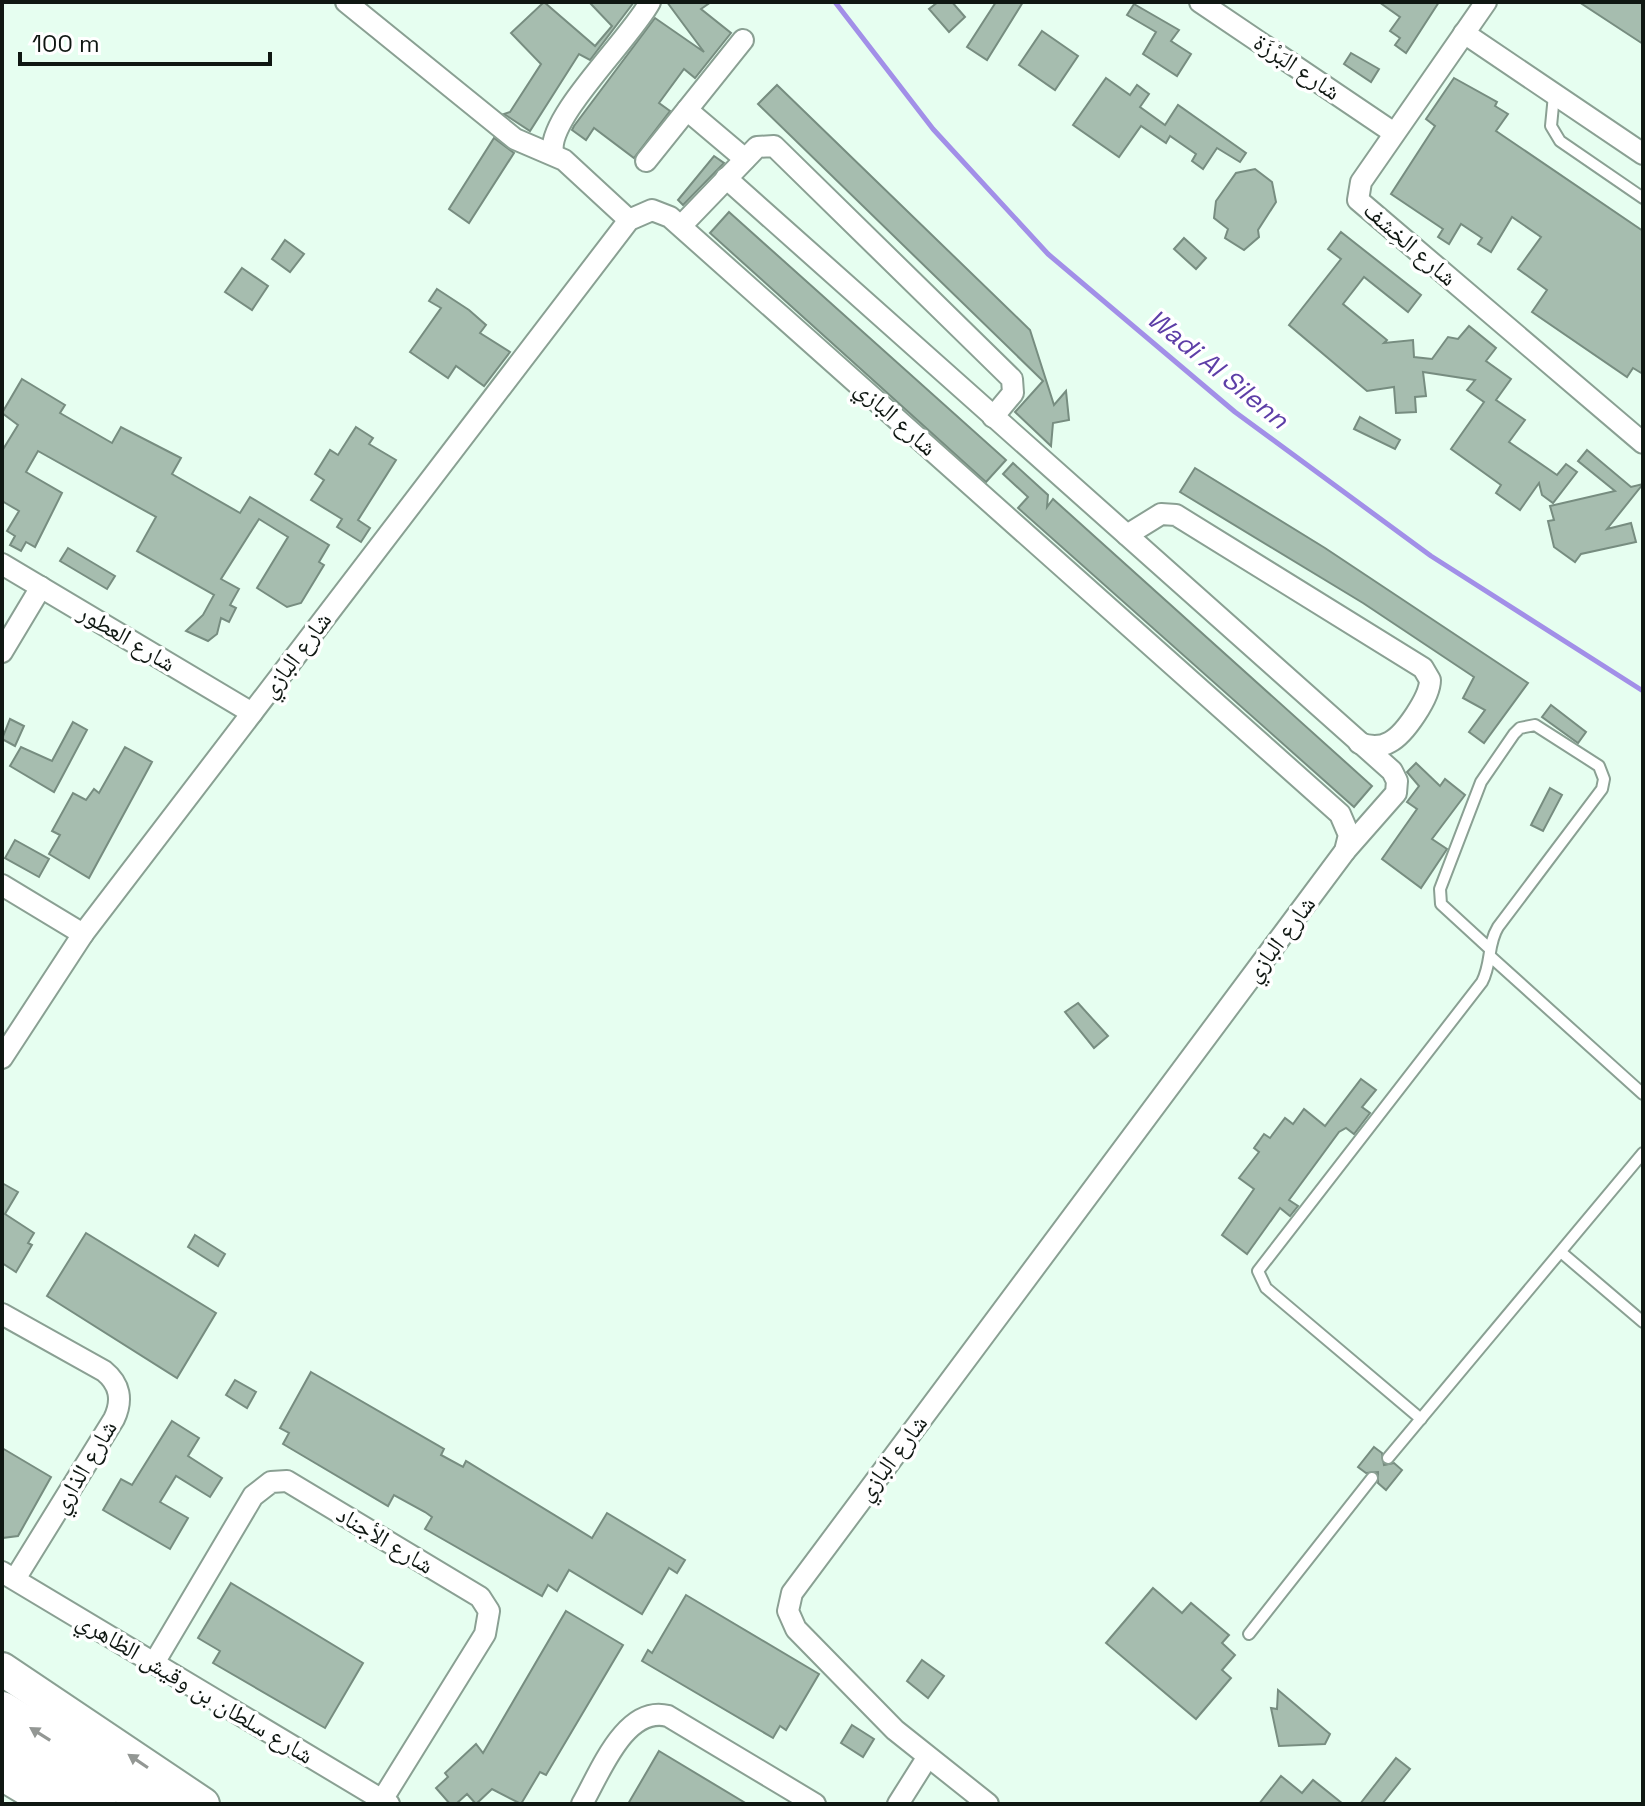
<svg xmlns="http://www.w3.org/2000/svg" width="1645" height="1806" font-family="'Space Grotesk','Noto Naskh Arabic',sans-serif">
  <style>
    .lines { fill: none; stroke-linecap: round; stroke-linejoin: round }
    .stream { stroke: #a28fe8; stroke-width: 5 }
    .building { fill: #a6bdaf; stroke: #778d80; stroke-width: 2 }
    .lane-casing { stroke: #8aa093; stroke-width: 14 }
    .street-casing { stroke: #8aa093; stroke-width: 24 }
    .primary-casing { stroke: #8aa093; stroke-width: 36 }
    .highway-casing { stroke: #8aa093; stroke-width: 40 }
    .lane { stroke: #fff; stroke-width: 10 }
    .street { stroke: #fff; stroke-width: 20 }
    .primary { stroke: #fff; stroke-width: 32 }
    .highway { stroke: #fff; stroke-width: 36 }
    .oneway { fill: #939794 }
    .labels { text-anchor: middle; stroke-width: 7; stroke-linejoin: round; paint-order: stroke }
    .street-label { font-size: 24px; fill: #0f1712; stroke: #fff }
    .water-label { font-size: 26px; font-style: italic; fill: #5d3ea7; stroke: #fff }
  </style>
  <rect width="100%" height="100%" fill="#e6fef0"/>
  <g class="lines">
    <path class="stream" d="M835 2 933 129 1048 254 1235 412 1431 556 1643 691"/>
  </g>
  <g class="building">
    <path d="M544 2 595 46 612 26 589 2H634L590 60 579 54 530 131 504 114 510 112 541 64 511 33Z"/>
    <path d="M667 2H711L701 9 731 33 695 78 684 69 659 103 670 111 634 158 594 128 586 140 572 130 574 126 655 18 704 52Z"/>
    <path d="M938 2H952L965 17 949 32 929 9Z"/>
    <path d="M996 2H1023L987 60 967 47Z"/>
    <path d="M1379 2H1439L1406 53 1395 45 1400 38 1390 31 1400 17Z"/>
    <path d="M1579 2H1643V44Z"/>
    <path d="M1134 4 1179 30 1171 41 1191 54 1177 76 1143 54 1156 32 1127 15Z"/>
    <path d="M1042 31 1078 56 1055 90 1019 65Z"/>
    <path d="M1351 53 1379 69 1371 82 1344 64Z"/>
    <path d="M1106 78 1130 95 1137 85 1149 94 1140 107 1165 125 1178 105 1246 153 1240 162 1217 148 1203 169 1192 161 1196 154 1170 136 1166 143 1141 126 1119 157 1073 125Z"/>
    <path d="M1454 78 1497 102 1495 106 1508 114 1496 131 1643 231V374L1633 368 1627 377 1532 312 1547 290 1518 269 1541 237 1512 217 1491 252 1478 244 1482 238 1461 224 1449 244 1438 237 1443 229 1391 194 1435 126 1426 119Z"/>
    <path d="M777 85 1030 330 1054 405 1066 391 1069 420 1053 423 1051 446 1015 412 1043 381 758 104Z"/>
    <path d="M494 138 514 153 469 223 449 209Z"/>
    <path d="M714 156 724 163 683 205 678 200Z"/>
    <path d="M1255 169 1272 182 1276 202 1258 230 1259 237 1244 250 1225 238 1228 229 1214 218 1216 201 1236 173Z"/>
    <path d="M729 212 1006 460 986 482 710 233Z"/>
    <path d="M1341 232 1421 295 1408 312 1364 277 1343 304 1387 340 1384 343 1413 340 1414 357 1432 359 1448 337 1458 339 1469 326 1496 348 1486 361 1511 379 1496 400 1525 420 1509 442 1557 475 1566 464 1577 472 1553 503 1542 495 1539 483 1520 510 1496 493 1501 485 1451 449 1484 402 1467 390 1475 380 1423 372 1426 396 1415 397 1416 412 1396 413 1394 387 1367 391 1289 325 1341 259 1328 249Z"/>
    <path d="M1184 238 1206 258 1196 269 1174 249Z"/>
    <path d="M285 240 304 254 290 272 272 259Z"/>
    <path d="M242 268 268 286 252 310 225 292Z"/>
    <path d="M437 289 469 310 486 325 480 333 510 352 484 386 456 366 448 378 410 352 441 308 429 301Z"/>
    <path d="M22 379 65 405 60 413 112 443 121 427 181 458 172 474 240 513 250 497 329 545 319 562 324 565 301 603 287 607 257 588 288 537 259 519 221 579 239 589 230 605 236 608 229 622 221 618 217 634 208 641 186 631 203 615 214 595 137 551 156 517 38 451 26 472 62 493 35 547 26 542 21 551 10 545 15 536 7 531 19 511 2 501V451L18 425 2 413Z"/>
    <path d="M1360 417 1400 440 1395 449 1354 429Z"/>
    <path d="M356 427 373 438 369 444 396 460 358 520 370 528 361 542 337 527 342 519 311 500 324 480 315 474 330 450 338 455Z"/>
    <path d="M1587 450 1631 487 1643 484 1607 529 1631 523 1636 542 1581 554 1575 562 1554 547 1548 521 1554 520 1550 506 1615 491 1578 461Z"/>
    <path d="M1013 463 1048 495 1047 507 1053 499 1372 786 1354 807 1018 508 1028 497 1003 474Z"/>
    <path d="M1195 468 1325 548 1528 683 1484 743 1469 732 1485 710 1463 698 1474 677 1363 603 1180 492Z"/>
    <path d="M68 548 115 576 107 589 60 561Z"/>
    <path d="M1551 705 1586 732 1578 743 1542 717Z"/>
    <path d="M10 719 24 726 15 746 2 739Z"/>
    <path d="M73 722 87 730 54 792 10 766 21 747 52 761Z"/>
    <path d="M125 747 152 762 89 878 49 854 60 835 52 831 73 793 86 800 94 789 99 793Z"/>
    <path d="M1416 763 1440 786 1445 779 1465 795 1432 839 1447 849 1421 888 1382 859 1417 809 1407 802 1419 786 1407 772Z"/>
    <path d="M1550 788 1562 795 1543 831 1531 825Z"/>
    <path d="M15 840 49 859 39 877 5 858Z"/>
    <path d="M1078 1003 1108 1036 1094 1048 1065 1012Z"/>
    <path d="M1361 1079 1376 1090 1362 1107 1370 1113 1354 1134 1346 1128 1339 1132 1289 1200 1298 1206 1290 1216 1280 1208 1247 1254 1222 1235 1254 1189 1239 1178 1259 1152 1254 1148 1264 1134 1270 1138 1285 1118 1293 1124 1304 1109 1325 1126Z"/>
    <path d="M2 1183 18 1192 5 1214 34 1233 28 1243 32 1245 16 1272 2 1263Z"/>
    <path d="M86 1233 216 1313 177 1378 47 1296Z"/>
    <path d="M195 1235 225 1254 218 1266 188 1247Z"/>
    <path d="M311 1372 444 1449 441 1455 463 1467 466 1461 592 1538 607 1513 685 1560 677 1573 669 1568 642 1614 569 1570 557 1591 548 1585 542 1596 425 1529 432 1517 425 1512 394 1495 388 1506 283 1444 289 1433 280 1428Z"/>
    <path d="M235 1380 256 1392 247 1408 226 1395Z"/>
    <path d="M172 1421 199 1438 188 1456 222 1478 210 1497 176 1476 160 1502 188 1518 170 1549 103 1510 121 1479 132 1485Z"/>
    <path d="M1374 1447 1382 1453 1384 1465 1394 1463 1402 1470 1386 1490 1378 1483V1472L1366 1473 1358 1467Z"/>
    <path d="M2 1448 51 1477 18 1536 2 1538Z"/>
    <path d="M231 1583 363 1663 325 1728 213 1663 220 1651 198 1638Z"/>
    <path d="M1153 1588 1182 1613 1191 1603 1229 1635 1222 1643 1235 1655 1222 1670 1231 1678 1196 1719 1106 1643Z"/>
    <path d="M686 1595 819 1674 786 1730 780 1726 773 1738 642 1661 648 1650 652 1653Z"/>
    <path d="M566 1611 623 1645 546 1775 540 1772 521 1804 492 1789 476 1804 467 1794 456 1804H450L436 1788 448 1777 445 1773 476 1744 483 1753Z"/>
    <path d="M922 1660 944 1676 928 1698 907 1681Z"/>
    <path d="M1278 1690 1330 1734 1325 1744 1279 1746 1271 1708 1277 1709Z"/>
    <path d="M852 1725 874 1739 863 1757 841 1743Z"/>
    <path d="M659 1751 747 1804H628Z"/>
    <path d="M1396 1758 1410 1769 1382 1804H1360Z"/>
    <path d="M1281 1776 1302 1793 1313 1780 1343 1804H1259Z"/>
  </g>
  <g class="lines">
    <defs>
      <g id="lane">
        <path d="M1554 95 1551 126 1560 141 1643 198"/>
        <path d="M1491 957 1643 1094"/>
        <path d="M1562 1253 1643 1322"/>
        <path d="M1421 1419 1266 1288 1258 1271 1482 982C1492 963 1487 945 1498 927L1602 789 1604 779 1599 766 1535 725 1520 728 1514 734 1481 782 1440 889 1441 904 1490 949"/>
        <path d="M1388 1458 1643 1153"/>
        <path d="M1249 1634 1372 1478"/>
      </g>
      <g id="street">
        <path d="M346 2 515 139 564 160 629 220"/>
        <path d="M1200 2 1394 133"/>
        <path d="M1486 2 1361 182 1358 200 1643 443"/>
        <path d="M1464 33 1643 154"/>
        <path d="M687 110 745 159"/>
        <path d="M553 153C546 118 632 37 650 2"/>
        <path d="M646 161 743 40"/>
        <path d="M726 178 1392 771 1397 781 1396 793 1345 851"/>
        <path d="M681 226 757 147 774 146 1012 379 1013 393 993 417"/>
        <path d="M1127 535 1161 514 1176 515 1423 668 1430 680C1430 697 1405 734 1390 742 1380 748 1370 747 1359 743"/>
        <path d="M2 564 252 713"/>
        <path d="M2 652 41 587"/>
        <path d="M2 885 83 934"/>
        <path d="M2 1058 83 934 629 220 652 210 670 217 1340 814 1349 835 1345 851 792 1593 788 1611 796 1629 895 1730 988 1804"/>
        <path d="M2 1314 104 1371C120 1384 123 1400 114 1419L15 1579"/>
        <path d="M2 1572 389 1804"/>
        <path d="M154 1663 253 1496 271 1482 287 1481 480 1597 489 1611 485 1634 382 1800"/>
        <path d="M582 1804C600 1773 625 1705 668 1716L815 1804"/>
        <path d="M898 1804 927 1758"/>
      </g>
      <g id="primary">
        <path d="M2 1669 203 1804"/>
        <path d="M2 1774 52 1804"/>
      </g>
      <g id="highway">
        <path d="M2 1710 154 1804"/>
        <path d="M2 1745 98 1804"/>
      </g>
    </defs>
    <use href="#lane" class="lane-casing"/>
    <use href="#street" class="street-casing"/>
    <use href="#primary" class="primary-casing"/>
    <use href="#highway" class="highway-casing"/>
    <use href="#lane" class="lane"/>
    <use href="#street" class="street"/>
    <use href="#primary" class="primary"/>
    <use href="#highway" class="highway"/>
  </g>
  <defs><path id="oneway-solid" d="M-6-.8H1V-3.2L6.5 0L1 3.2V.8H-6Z" transform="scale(2)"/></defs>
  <g class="oneway">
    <use href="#oneway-solid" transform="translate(40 1734) rotate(-148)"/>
    <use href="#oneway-solid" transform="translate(138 1761) rotate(-146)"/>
  </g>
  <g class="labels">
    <g class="street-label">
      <text transform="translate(1297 67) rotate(34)" y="8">شارع البَرْزَة</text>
      <text transform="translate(1410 244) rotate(41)" y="8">شارع الخِشف</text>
      <text transform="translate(896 418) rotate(42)" y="8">شارع البازي</text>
      <text transform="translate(127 638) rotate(31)" y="8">شارع العطور</text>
      <text transform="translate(296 655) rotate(-53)" y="8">شارع البازي</text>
      <text transform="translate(1280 939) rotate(-53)" y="8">شارع البازي</text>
      <text transform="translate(892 1458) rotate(-53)" y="8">شارع البازي</text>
      <text transform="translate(84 1467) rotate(-59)" y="8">شارع الذاري</text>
      <text transform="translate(385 1540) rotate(31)" y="8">شارع الأجناد</text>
      <text transform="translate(195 1688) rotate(31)" y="8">شارع سلطان بن وقيش الظاهري</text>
    </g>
    <g class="water-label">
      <text transform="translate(1218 369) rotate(39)" y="9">Wadi Al Silenn</text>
    </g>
  </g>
  <rect width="1645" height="1806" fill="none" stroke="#0f1712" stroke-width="8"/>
  <path d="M20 52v12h250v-12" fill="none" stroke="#0f1712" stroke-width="4"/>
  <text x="32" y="52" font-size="24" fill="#0f1712" stroke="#ffffff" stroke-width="6" paint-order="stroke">100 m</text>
</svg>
